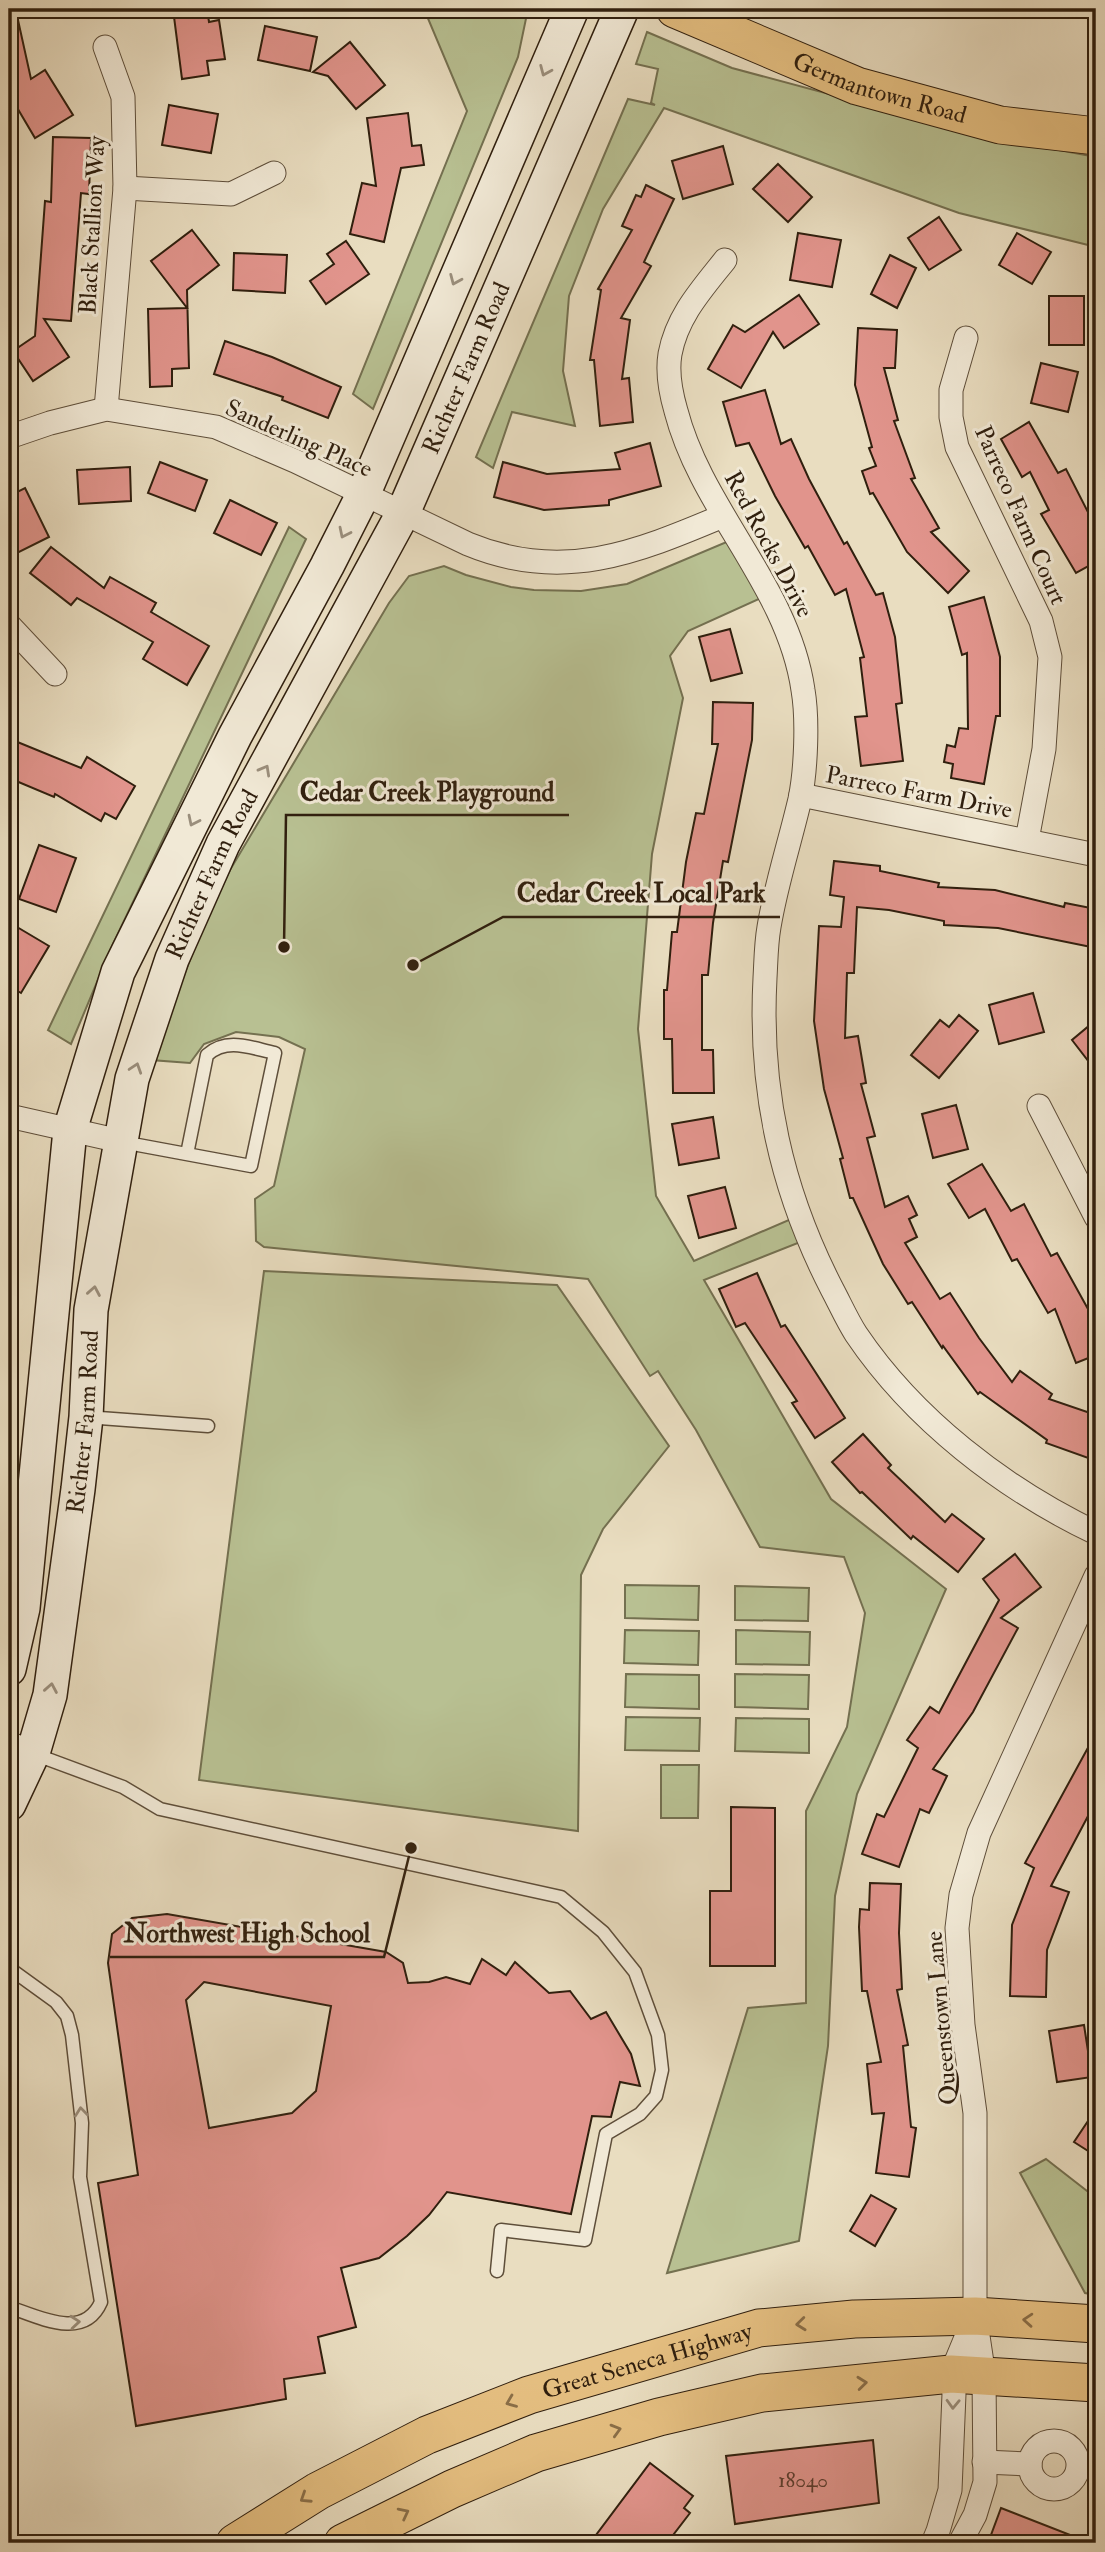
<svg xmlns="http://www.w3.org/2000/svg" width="1105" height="2552" font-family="'IM FELL Double Pica',serif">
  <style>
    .green { fill: #b8c092; stroke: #747050; stroke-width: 2 }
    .building { fill: #e1948c; stroke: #301f0e; stroke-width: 2; fill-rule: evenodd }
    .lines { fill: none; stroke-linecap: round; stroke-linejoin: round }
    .lane-casing { stroke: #5e4e3a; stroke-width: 15 }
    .street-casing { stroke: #5e4e3a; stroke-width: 25 }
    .secondary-casing { stroke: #301f0e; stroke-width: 36 }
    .primary-casing { stroke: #301f0e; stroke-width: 39 }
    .lane { stroke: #f1e9d6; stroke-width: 12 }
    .street { stroke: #f1e9d6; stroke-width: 23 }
    .secondary { stroke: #f1e9d6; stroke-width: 33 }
    .primary { stroke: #e4be80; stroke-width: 37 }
    .oneway { stroke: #9a8e7c }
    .oneway2 { stroke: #8a6e47 }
    .labels { text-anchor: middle; stroke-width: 6; stroke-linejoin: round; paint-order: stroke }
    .number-label { font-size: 21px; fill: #5c3c2e }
    .street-label { font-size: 24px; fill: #301f0e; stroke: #f1e9d6 }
    .leader { fill: none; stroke: #301f0e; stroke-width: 2.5 }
    .callout-dot { fill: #301f0e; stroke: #f1e9d6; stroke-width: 2.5 }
    .callout-label { font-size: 26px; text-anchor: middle; font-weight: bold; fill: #301f0e; stroke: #f1e9d6; stroke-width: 6; stroke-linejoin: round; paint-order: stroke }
  </style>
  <rect width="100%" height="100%" fill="#e9ddc0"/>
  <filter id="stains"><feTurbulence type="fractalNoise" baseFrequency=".00286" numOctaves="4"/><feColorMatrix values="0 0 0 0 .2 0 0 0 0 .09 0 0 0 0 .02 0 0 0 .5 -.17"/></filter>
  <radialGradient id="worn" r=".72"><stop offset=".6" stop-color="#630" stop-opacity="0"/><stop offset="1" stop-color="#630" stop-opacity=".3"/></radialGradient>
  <g class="green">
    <path d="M424 9H528L518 57 373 409 353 394 467 111Z"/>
    <path d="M647 32 732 68 989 137 1096 157V247L959 213 664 108 603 209 569 296 563 371 575 426 512 412 493 468 476 457 628 99 655 105 651 103 658 69 636 64Z"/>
    <path d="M289 527 306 539 113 944 71 1044 48 1030Z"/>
    <path d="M736 538 770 594 688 631 670 656 683 698 652 854 638 1029 656 1196 694 1261 798 1216 808 1239 704 1280 831 1499 946 1589 857 1794 835 1896 828 2046 799 2241 667 2273 748 2008 806 2003V1811L847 1727 865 1613 844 1557 760 1547 696 1430 658 1371 650 1376 588 1279 264 1247 256 1241 255 1199 274 1186 305 1049 279 1037 236 1032 204 1044 190 1063 151 1060 204 924 230 870 389 603 409 576 444 566 466 575 511 587 534 590 581 591 627 584Z"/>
    <path d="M264 1271 557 1285 669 1446 603 1529 581 1575 578 1831 199 1780Z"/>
    <path d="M625 1585 699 1586 698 1620 625 1618Z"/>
    <path d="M735 1586 809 1588 808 1621 735 1620Z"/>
    <path d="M625 1630 699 1631 698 1665 624 1663Z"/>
    <path d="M736 1630 810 1632 809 1665 736 1664Z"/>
    <path d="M626 1674 699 1675V1709L625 1707Z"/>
    <path d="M735 1674 809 1675 808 1709 735 1707Z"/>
    <path d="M626 1717 700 1718 699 1751 625 1750Z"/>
    <path d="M736 1718 809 1719V1753L735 1751Z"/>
    <path d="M661 1765H699L698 1818H661Z"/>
    <path d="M1046 2159 1096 2198V2295L1085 2293 1020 2173Z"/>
  </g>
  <g class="building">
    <path d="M173 9H207L209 22 219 20 225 59 207 61 209 75 182 79Z"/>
    <path d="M9 11H16L31 79 45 70 73 115 35 138 9 94Z"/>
    <path d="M265 26 317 37 310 71 258 60Z"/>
    <path d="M350 42 385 85 356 109 328 76 313 72Z"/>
    <path d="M169 105 218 114 211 153 162 145Z"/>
    <path d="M408 113 412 146 421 145 424 165 401 168 384 242 350 234 362 183 376 186 367 118Z"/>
    <path d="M53 137 91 138 89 194 81 193 71 321 44 319 69 357 33 381 13 351 35 336 45 201 51 202Z"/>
    <path d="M723 146 733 184 683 199 672 161Z"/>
    <path d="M778 164 812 197 788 222 753 189Z"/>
    <path d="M646 185 674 199 644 262 651 266 621 318 630 320 622 379 629 378 633 422 600 426 594 360H590L601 290 598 289 632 230 622 226 636 195 641 197Z"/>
    <path d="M939 217 961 250 929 270 908 238Z"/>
    <path d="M192 230 219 265 187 290 189 368 172 369V386L150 387 148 309 187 308 151 261Z"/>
    <path d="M798 233 841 240 832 287 790 280Z"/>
    <path d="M1017 233 1051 252 1032 284 999 265Z"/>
    <path d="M346 241 369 274 326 304 310 281 334 264 327 254Z"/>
    <path d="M234 253 287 255 285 293 233 290Z"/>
    <path d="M890 255 916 268 897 308 871 294Z"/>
    <path d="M799 295 819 324 784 348 773 332 741 388 708 369 733 325 745 332Z"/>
    <rect x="1049" y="296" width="35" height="49"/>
    <path d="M858 328 897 330 895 368H884L898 420 894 421 915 478 911 479 939 528 931 532 969 571 948 593 907 552 873 493 870 494 862 471 876 466 869 448 872 447 855 385Z"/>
    <path d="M225 341 272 357 341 387 328 418 282 400 283 397 214 374Z"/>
    <path d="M1041 363 1078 372 1068 412 1031 403Z"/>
    <path d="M765 390 781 444 791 439 809 479 844 544 847 542 876 595 883 593 895 637 902 703 896 704 903 761 861 766 855 717 867 716 860 658 864 657 846 589 835 595 808 546 805 548 775 496 749 443 736 446 723 402Z"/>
    <path d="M1029 422 1058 473 1066 469 1092 520 1096 517V562L1076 573 1041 514 1049 510 1030 472 1022 477 1001 439Z"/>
    <path d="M650 443 661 486 609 500V505L544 510 494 497 503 462 547 474 620 469 615 453Z"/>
    <path d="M160 462 207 480 195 511 148 493Z"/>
    <path d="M130 467 131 501 79 504 77 470Z"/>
    <path d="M25 488 49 537 9 557V496Z"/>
    <path d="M230 500 277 523 261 555 214 533Z"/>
    <path d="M51 547 104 588 110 577 156 603 151 612 209 646 187 685 143 659 153 642 77 598 71 605 30 573Z"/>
    <path d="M984 597 1000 657V716H996L984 784 951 778 953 764 944 762 947 745 955 747 959 728 968 729 967 653 962 655 949 607Z"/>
    <path d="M730 629 742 673 711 681 699 637Z"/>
    <path d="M713 702 753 703 752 740 728 862 723 861 713 923 708 975H702V1050H713L714 1093H673L672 1039H664V990H667L672 932H677L686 862 696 813 704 814 718 744H712Z"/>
    <path d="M15 741 81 768 87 757 135 786 116 819 105 813 101 821 55 794 54 797 9 778V757Z"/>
    <path d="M39 845 76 858 56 912 19 899Z"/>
    <path d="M834 861 880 866V871L939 883 938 887 995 890 1064 907 1065 903 1096 909V948L998 928 944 925V921L889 910 857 907 854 973H847L845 1038 858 1036 866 1083 861 1084 875 1136 867 1138 885 1207 908 1196 917 1215 909 1219 917 1237 905 1243 940 1299 950 1293 979 1338 1012 1382 1020 1371 1052 1394 1049 1399 1096 1415V1444L1091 1459 1046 1443 1047 1440 980 1392 978 1394 943 1346 942 1348 912 1302 908 1304 883 1264 853 1198H850L840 1159 843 1158 824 1089 814 1021 819 926 841 927 844 897 830 895Z"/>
    <path d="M17 927 49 946 21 993 9 986V941Z"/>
    <path d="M1033 993 1044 1032 999 1044 989 1005Z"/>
    <path d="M959 1015 978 1031 939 1078 911 1055 940 1020 949 1027Z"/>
    <path d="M1096 1020V1071L1072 1040Z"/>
    <path d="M956 1105 968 1149 933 1158 922 1114Z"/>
    <path d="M713 1117 719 1158 679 1165 672 1124Z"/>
    <path d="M982 1164 1011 1211 1024 1204 1051 1256 1057 1253 1088 1309 1096 1306V1355L1076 1363 1055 1309 1048 1313 1017 1259 1012 1261 985 1209 969 1218 948 1184Z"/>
    <path d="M725 1187 736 1228 699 1238 688 1196Z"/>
    <path d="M757 1273 781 1327 785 1325 845 1418 815 1438 792 1403 797 1401 745 1323 736 1327 719 1289Z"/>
    <path d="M863 1434 891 1465 888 1468 945 1522 952 1514 984 1539 958 1572 913 1536 911 1539 862 1492 860 1493 832 1462Z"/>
    <path d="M1015 1554 1041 1587 1001 1618 1018 1628 973 1712 933 1769 947 1776 929 1813 920 1809 899 1867 862 1854 877 1814 884 1817 918 1748 907 1740 930 1707 939 1713 999 1600 983 1579Z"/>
    <path d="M1096 1733V1801L1051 1886 1069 1892 1047 1950 1046 1997 1010 1996 1012 1925 1034 1868 1025 1863Z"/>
    <path d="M731 1807 775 1808V1966H710V1891H731Z"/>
    <path d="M870 1883 901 1884 899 1933 902 1989 897 1990 908 2045 903 2046 911 2127 916 2128 909 2177 876 2173 884 2113 872 2114 867 2064 881 2062 867 1991H862L859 1927 860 1909 869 1910Z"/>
    <path d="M167 1914 386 1952 403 1963 408 1983 429 1982 446 1977 470 1984 482 1959 506 1975 515 1962 549 1993 570 1991 591 2019 606 2012 631 2054 640 2086 620 2082 611 2117 592 2116 571 2214 447 2192 429 2215 407 2236 379 2258 341 2268 356 2327 318 2337 325 2373 284 2379 286 2399 136 2426 98 2183 138 2175 108 1963 112 1934 132 1918ZM204 1982 331 2006 316 2091 292 2113 209 2128 186 2000Z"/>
    <path d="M1084 2025 1092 2077 1057 2082 1049 2031Z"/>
    <path d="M1096 2109V2156L1074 2142Z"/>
    <path d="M871 2195 896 2209 875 2246 850 2231Z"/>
    <path d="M873 2440 879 2503 735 2524 726 2456Z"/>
    <path d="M650 2463 693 2496 684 2508 690 2513 667 2543H590Z"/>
    <path d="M1001 2508 1088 2542V2543H988Z"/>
  </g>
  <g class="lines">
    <defs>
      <g id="lane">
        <path d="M122 1141 138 1145 251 1166 275 1053C251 1048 227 1037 207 1055L187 1154"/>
        <path d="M86 1417 208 1426"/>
        <path d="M34 1754 123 1787 160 1809 561 1897 603 1932 635 1972 658 2035 662 2070 656 2096 640 2114 606 2134 585 2240 501 2230 497 2271"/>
        <path d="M9 1968 56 2002 67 2016 72 2035 82 2123 80 2177 101 2302C84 2341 39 2317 9 2307"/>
      </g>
      <g id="street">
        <path d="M105 47 123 97 125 188 106 409"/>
        <path d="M125 188 231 194 274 173"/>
        <path d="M725 260C702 289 677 316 670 354 667 372 671 394 676 411 702 511 788 586 803 690 808 719 806 770 800 799 790 842 776 884 769 927 766 944 766 961 765 978 759 1090 781 1190 832 1289 840 1304 847 1320 856 1334 914 1420 1004 1489 1096 1533"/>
        <path d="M966 338 951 390V417L957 447 1041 621 1050 657 1044 749 1027 840"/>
        <path d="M9 437 50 423 106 409 216 427 295 461 468 544C562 583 635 553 723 516"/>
        <path d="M9 625 55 674"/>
        <path d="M801 795 1096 855"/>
        <path d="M1039 1106 1096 1217"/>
        <path d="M9 1116 120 1141"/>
        <path d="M9 1743 33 1753"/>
        <circle cx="1054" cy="2465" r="24"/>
        <path d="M984 2462 1030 2464"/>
        <path d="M933 2543 938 2531 950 2490 954 2394 951 2374 975 2316"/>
        <path d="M960 2543 975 2515 985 2482 984 2376 975 2316V2113L963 2025 957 1928 961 1895 979 1833 1096 1576"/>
      </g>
      <g id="secondary">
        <path d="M9 1669 23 1608 70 1130 118 972 235 736 327 566 363 495 572 9"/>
        <path id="s1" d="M9 1804 33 1753 50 1695 78 1489 86 1417 91 1310 132 1079 172 959 223 844 403 513 622 9"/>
      </g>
      <g id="primary">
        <path id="s2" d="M675 9 857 86 1000 125 1096 136"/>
        <path id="s3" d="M235 2543 318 2491 427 2435 529 2395 759 2328 854 2319 975 2316 1096 2324"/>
        <path d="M343 2543 452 2489 536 2453 659 2417 762 2393 951 2374 1096 2383"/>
      </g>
    </defs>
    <use href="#lane" class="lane-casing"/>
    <use href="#street" class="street-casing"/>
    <use href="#secondary" class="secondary-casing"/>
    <use href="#primary" class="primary-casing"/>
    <use href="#lane" class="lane"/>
    <use href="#street" class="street"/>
    <use href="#secondary" class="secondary"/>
    <use href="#primary" class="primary"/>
  </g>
  <defs><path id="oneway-chevron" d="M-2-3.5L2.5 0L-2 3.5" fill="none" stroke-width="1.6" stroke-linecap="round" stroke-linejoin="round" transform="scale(1.75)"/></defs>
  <g class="oneway">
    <use href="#oneway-chevron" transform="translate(545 71) rotate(113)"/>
    <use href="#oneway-chevron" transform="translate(455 280) rotate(113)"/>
    <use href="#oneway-chevron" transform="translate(344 533) rotate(116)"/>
    <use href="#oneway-chevron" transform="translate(265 770) rotate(-61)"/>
    <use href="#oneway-chevron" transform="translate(193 821) rotate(116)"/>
    <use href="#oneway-chevron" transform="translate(136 1068) rotate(-72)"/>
    <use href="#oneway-chevron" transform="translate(94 1291) rotate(-80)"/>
    <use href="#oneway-chevron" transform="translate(51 1688) rotate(-80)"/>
    <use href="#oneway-chevron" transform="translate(81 2112) rotate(-96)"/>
    <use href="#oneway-chevron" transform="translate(75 2322) rotate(-5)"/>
    <use href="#oneway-chevron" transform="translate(953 2404) rotate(92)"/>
  </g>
  <g class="oneway2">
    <use href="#oneway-chevron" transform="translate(1028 2320) rotate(-176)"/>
    <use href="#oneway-chevron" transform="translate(801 2324) rotate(174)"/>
    <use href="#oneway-chevron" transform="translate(862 2383) rotate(-6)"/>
    <use href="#oneway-chevron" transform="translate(511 2402) rotate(158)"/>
    <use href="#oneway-chevron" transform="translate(616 2430) rotate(-16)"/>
    <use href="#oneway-chevron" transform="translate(305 2498) rotate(147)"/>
    <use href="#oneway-chevron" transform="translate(404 2513) rotate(-27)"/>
  </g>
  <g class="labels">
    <g class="number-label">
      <text x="803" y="2487">18040</text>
    </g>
    <g class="street-label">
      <text dy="8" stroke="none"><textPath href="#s2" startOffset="220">Germantown Road</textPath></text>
      <text transform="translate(92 225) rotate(-87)" y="8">Black Stallion Way</text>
      <text dy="8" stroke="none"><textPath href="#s1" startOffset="1526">Richter Farm Road</textPath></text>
      <text transform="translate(299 438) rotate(24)" y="8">Sanderling Place</text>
      <text transform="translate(1021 515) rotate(66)" y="8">Parreco Farm Court</text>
      <text transform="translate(769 544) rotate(62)" y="8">Red Rocks Drive</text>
      <text transform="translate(919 792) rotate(11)" y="8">Parreco Farm Drive</text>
      <text dy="8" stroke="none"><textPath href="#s1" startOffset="959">Richter Farm Road</textPath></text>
      <text dy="8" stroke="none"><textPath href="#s1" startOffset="392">Richter Farm Road</textPath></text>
      <text transform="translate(941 2018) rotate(-95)" y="8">Queenstown Lane</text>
      <text dy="8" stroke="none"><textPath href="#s3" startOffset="453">Great Seneca Highway</textPath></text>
    </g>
  </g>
  <path class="leader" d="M284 947L286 815H569M413 965L503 917H780M411 1848L384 1957H110"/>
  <g class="callout-dot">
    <circle cx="284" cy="947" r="7"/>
    <circle cx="413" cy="965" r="7"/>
    <circle cx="411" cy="1848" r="7"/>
  </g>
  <g class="callout-label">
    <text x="427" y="801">Cedar Creek Playground</text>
    <text x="641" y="902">Cedar Creek Local Park</text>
    <text x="247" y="1942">Northwest High School</text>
  </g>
  <rect width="1105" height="2552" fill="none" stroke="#e9ddc0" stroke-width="35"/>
  <rect x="10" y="10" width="1084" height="2531" fill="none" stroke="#301f0e" stroke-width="3.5"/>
  <rect x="18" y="18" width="1070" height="2517" fill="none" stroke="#301f0e" stroke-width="2"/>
  <rect width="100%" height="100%" filter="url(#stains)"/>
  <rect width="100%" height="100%" fill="url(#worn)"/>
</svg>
